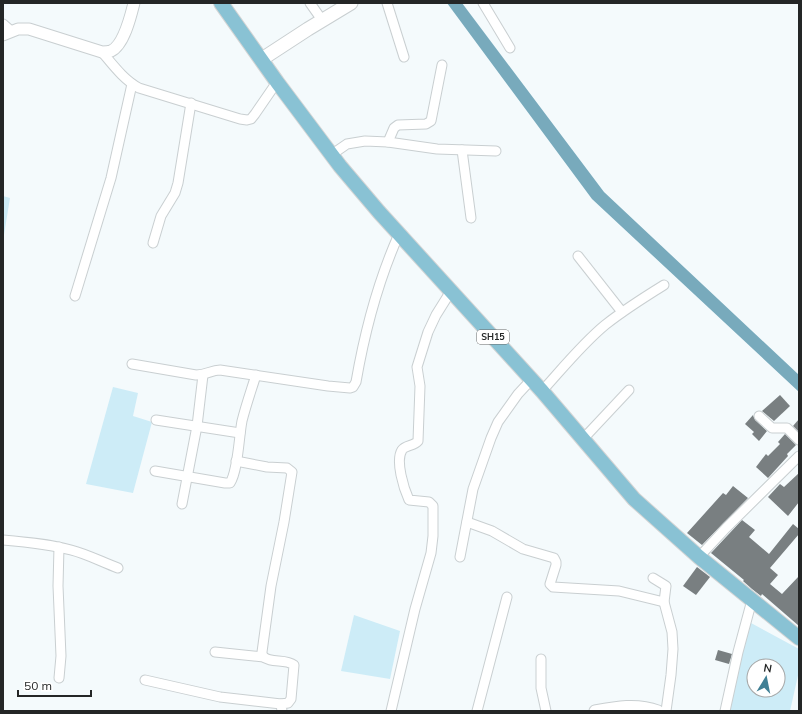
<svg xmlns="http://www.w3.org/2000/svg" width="802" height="714" font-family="Mulish,sans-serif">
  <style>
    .green { fill: #cdecf7; fill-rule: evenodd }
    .water { fill: #78aabc }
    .building { fill: #797f81 }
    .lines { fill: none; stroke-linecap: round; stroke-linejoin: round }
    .minor-casing { stroke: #c9cfd1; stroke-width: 11 }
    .tertiary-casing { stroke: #c9cfd1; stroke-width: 13 }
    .secondary-casing { stroke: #c9cfd1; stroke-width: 15 }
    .primary-casing { stroke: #d3d4d4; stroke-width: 16 }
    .minor { stroke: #fff; stroke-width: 9 }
    .tertiary { stroke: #fff; stroke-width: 11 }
    .secondary { stroke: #fff; stroke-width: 13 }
    .primary { stroke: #89c2d4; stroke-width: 14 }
    .labels { text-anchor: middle; stroke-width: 3; stroke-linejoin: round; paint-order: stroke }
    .shield { fill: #fff; stroke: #666767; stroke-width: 1 }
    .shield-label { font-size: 9px; font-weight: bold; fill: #242626 }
  </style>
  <rect width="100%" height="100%" fill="#f4fafc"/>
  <g class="green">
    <path d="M3 196 10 198 3 241Z"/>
    <path d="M113 387 138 393 133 416 152 422 133 493 86 484Z"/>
    <path d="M354 615 400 631 390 679 341 671Z"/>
    <path d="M751 623 799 649V671L790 711H731L730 708 740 660ZM754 666H778V690H754Z"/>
  </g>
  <path class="water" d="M447 3H462L604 192 799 375V392L592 199Z"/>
  <g class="building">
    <path d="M780 395 790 406 774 421 762 411Z"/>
    <path d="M753 415 755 420 767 431 759 441 752 434 754 432 745 424Z"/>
    <path d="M799 419V432L793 426Z"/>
    <path d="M785 434 796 445 787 454 788 456 768 478 756 467 766 454 768 456 780 444 778 442Z"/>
    <path d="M799 473V502L788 516 768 497 780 484 784 487Z"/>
    <path d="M733 486 748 498 702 545 687 533 723 493 726 495Z"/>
    <path d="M742 520 755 530 749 537 769 554 793 524 799 529V534L770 568 778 575 770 584 782 594 799 576V626L762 594 761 596 752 589 743 581 744 580 711 553Z"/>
    <path d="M697 567 710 577 696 595 683 586Z"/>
    <path d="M718 650 732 654 729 664 715 660Z"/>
  </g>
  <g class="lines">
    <defs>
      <g id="minor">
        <path d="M310 3 322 20"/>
        <path d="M387 3 404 57"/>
        <path d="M483 3 510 48"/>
        <path d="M3 24 11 31"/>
        <path d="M102 52C113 65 124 80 139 88L240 119 247 120 251 119 255 114 277 82"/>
        <path d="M388 142 394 128 398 125 426 124 431 121 442 65"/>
        <path d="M462 150 471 218"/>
        <path d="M331 155 347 144 365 141 388 142 437 149 496 151"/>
        <path d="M153 243 161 216 175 193 178 183 191 103"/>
        <path d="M578 256 622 312"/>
        <path d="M75 296 111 178 132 84"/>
        <path d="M132 364 196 375C207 375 211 370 220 370L328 386 350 388 353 387 356 382C365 330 378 281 399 234"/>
        <path d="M542 391C562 369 582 344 605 325 624 310 643 298 664 285"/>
        <path d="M759 416 772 428H787L799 440"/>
        <path d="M156 420 240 433"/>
        <path d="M583 439 629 390"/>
        <path d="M236 461 267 467 287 468 292 472 284 522 271 586 262 652V656C271 664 285 658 294 665L291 699 288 703 281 704 282 711"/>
        <path d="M155 471 225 483H230C238 471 239 436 242 421 246 405 251 391 256 375"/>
        <path d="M182 504 197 426 203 375"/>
        <path d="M467 522 492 531 523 549 554 558 556 562V565L550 584 553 587 619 591 664 602"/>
        <path d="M3 540C26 542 49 544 71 550 87 554 102 562 118 568"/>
        <path d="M59 547 58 586 61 656 59 678"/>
        <path d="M460 557 473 489 491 438 498 422 518 394 531 380"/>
        <path d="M699 557 726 528 799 456"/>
        <path d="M653 578 666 586 664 602 672 632 673 649 671 675 666 711"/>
        <path d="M215 652 264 657"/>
        <path d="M541 659V688L546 711"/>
        <path d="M145 680 220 697 281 704"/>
        <path d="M391 711 415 609 431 553 433 536V506L429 502 409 500C404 489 395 461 402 450 405 445 414 446 418 441L420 386 417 367 428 332 436 315 451 291"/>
        <path d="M477 711 507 597"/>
        <path d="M725 711 738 652 752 600"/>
      </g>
      <g id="tertiary">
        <path d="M3 35 18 29H29L102 52C104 52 108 52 111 51 124 45 131 15 134 3"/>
        <path d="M595 711C616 707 637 703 658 711"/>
      </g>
      <path id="secondary" d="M262 59 308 29 351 3"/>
      <path id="primary" d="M221 3 277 82 340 166 379 212 542 391 634 499 699 557 799 638"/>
    </defs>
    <use href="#minor" class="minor-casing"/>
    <use href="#tertiary" class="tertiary-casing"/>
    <use href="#secondary" class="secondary-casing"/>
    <use href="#primary" class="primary-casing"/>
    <use href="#minor" class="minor"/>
    <use href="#tertiary" class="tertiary"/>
    <use href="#secondary" class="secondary"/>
    <use href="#primary" class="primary"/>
  </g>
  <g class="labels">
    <rect class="shield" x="477" y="330" width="32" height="14" rx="3"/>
    <g class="shield-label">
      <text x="493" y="340">SH15</text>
    </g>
  </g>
  <rect width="802" height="714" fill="none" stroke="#242626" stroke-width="8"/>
  <g transform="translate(766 678) rotate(10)"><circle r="19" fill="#ffffff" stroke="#a7a8a8"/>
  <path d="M0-3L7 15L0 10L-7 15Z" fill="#418095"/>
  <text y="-6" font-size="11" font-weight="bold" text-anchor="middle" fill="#242626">N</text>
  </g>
  <path d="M18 690v6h73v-6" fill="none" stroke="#242626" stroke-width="2"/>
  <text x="24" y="690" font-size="12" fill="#242626" stroke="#ffffff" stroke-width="3" paint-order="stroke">50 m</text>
</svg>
